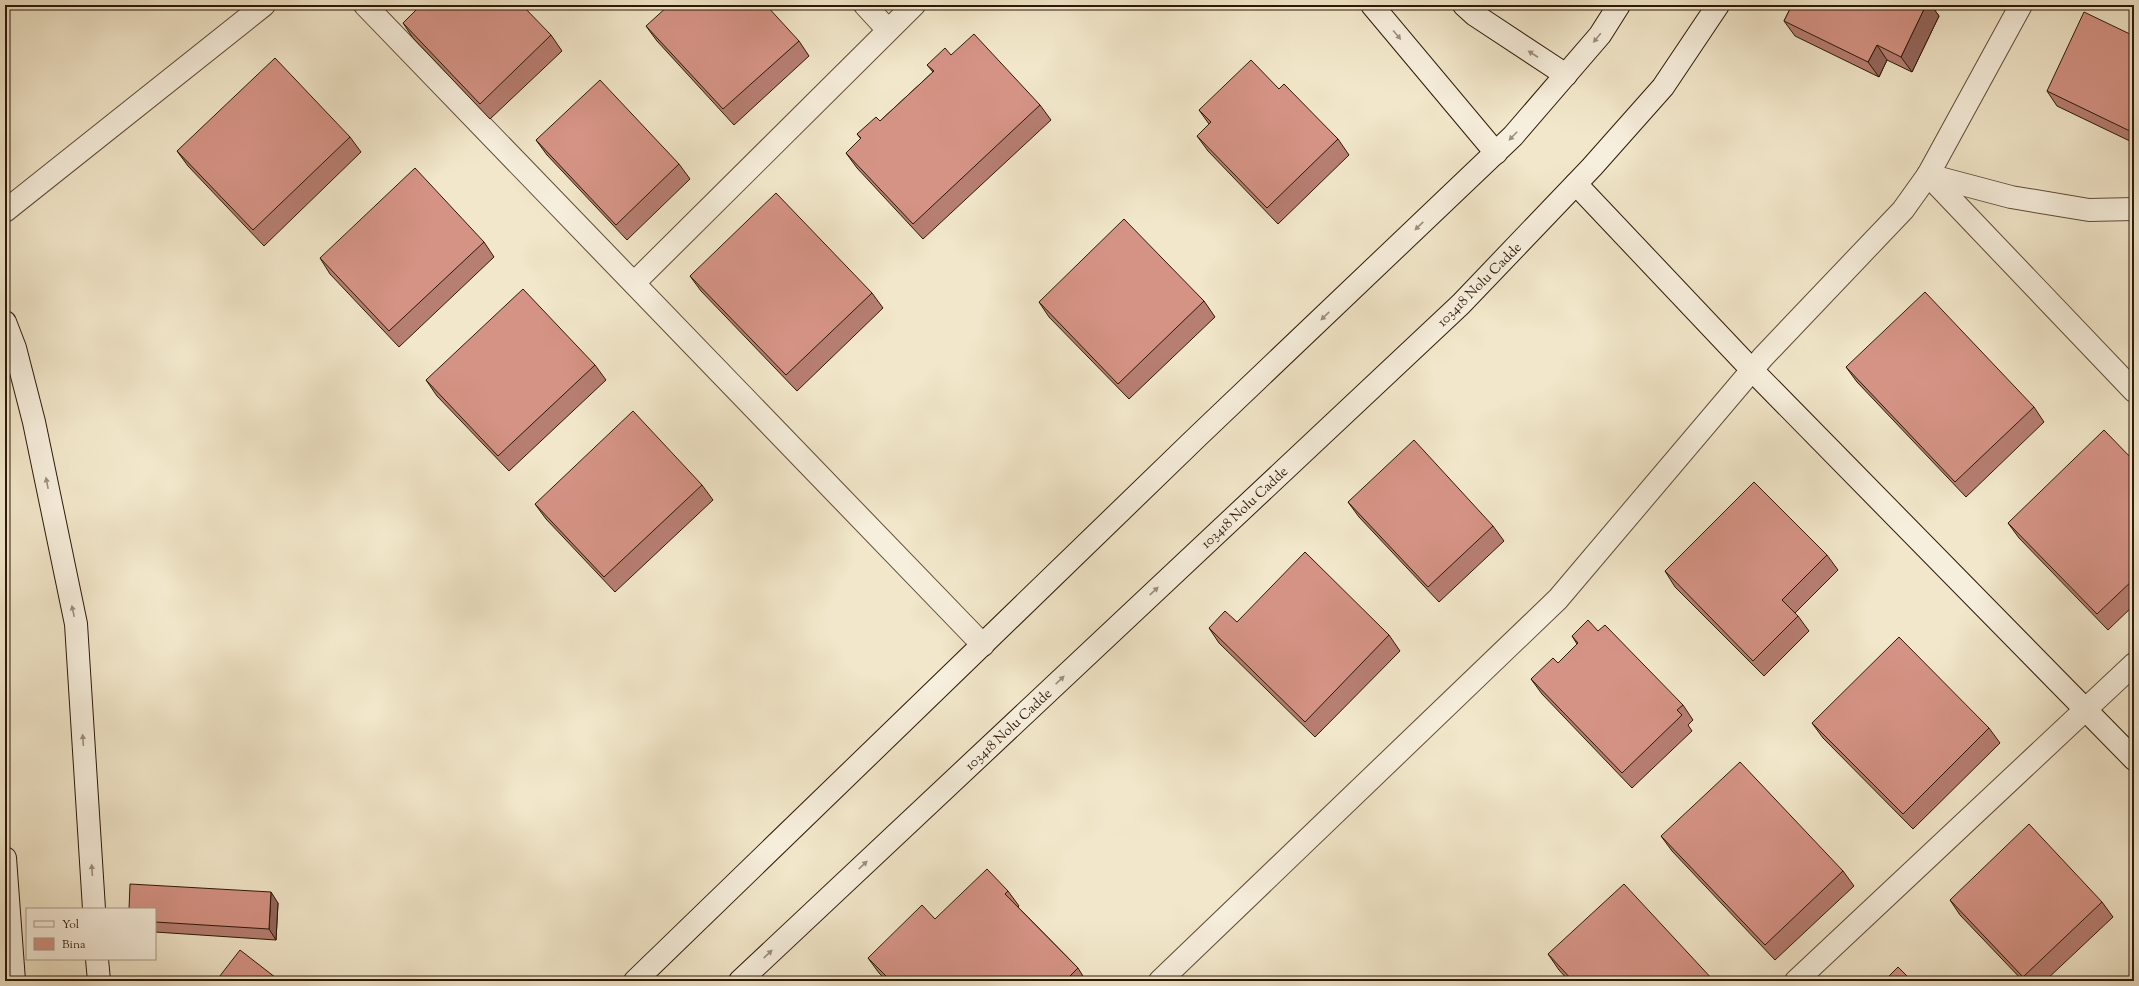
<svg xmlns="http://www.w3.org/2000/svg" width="2139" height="986" font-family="'Sorts Mill Goudy',serif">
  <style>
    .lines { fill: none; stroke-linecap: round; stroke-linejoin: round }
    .street-casing { stroke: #5e4c38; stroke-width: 24 }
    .secondary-casing { stroke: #2c1908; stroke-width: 24 }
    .street { stroke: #f7efdd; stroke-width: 22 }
    .secondary { stroke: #f7efdd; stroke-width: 22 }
    .wall { fill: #b77e72; stroke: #2c1908 }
    .shaded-wall { fill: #95675d; stroke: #2c1908 }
    .building { fill: #d59385; stroke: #2c1908 }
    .oneway { fill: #9c8f7d }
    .labels { text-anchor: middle; stroke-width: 3; stroke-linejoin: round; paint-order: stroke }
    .street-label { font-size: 14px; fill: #2c1908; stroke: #f7efdd }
  </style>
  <rect width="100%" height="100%" fill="#f2e7ca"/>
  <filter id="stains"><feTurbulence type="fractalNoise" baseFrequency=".005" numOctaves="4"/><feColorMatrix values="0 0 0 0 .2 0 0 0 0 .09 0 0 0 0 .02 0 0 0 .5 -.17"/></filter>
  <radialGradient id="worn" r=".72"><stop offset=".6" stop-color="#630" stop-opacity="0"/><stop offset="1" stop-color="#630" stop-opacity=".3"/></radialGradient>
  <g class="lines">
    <defs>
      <g id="street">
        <path d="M365 5 983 645"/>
        <path d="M865 5 888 30"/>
        <path d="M1928 175 2134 391"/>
        <path d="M1928 175 2011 197 2089 210 2134 209"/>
        <path d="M5 211 264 5"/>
        <path d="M634 283 914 5"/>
        <path d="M1160 981 1558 599 1763 357 1903 210 1928 175 2021 5"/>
        <path d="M1796 981 2134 664"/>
      </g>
      <g id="secondary">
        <path d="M1372 5 1496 153"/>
        <path d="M1464 5 1475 15 1566 75"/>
        <path d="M1576 184 1752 370 2134 759"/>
        <path d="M5 322 15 348 34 422 76 624 94 909"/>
        <path d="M5 858 14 981"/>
        <path d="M97 959 99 981"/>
        <path d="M635 981 1198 436 1513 136 1600 35 1619 5"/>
        <path d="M740 981 1461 304 1592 167 1663 87 1718 5"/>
      </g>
    </defs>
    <use href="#street" class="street-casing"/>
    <use href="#secondary" class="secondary-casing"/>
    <use href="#street" class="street"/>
    <use href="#secondary" class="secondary"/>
  </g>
  <g class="wall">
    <path d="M1792 5H1931L1939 16 1912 72 1887 60 1879 77 1795 36 1784 21Z"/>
    <path d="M403 23 551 35 562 51 490 119 413 38Z"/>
    <path d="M646 26 799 41 809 56 734 125 657 41Z"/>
    <path d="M2134 36V143L2057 106 2047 91Z"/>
    <path d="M951 55 1040 105 1051 120 923 239 857 168 846 153 861 139 857 134 880 121 933 72 927 65Z"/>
    <path d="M1279 89 1338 139 1349 155 1278 224 1208 151 1197 136 1209 124 1199 110Z"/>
    <path d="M350 137 361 152 264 246 188 166 177 151Z"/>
    <path d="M536 140 679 164 690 179 627 240 547 155Z"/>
    <path d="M484 242 494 257 399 347 330 274 320 258Z"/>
    <path d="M690 276 872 293 883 308 797 391 701 291Z"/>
    <path d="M1204 301 1215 317 1129 399 1049 317 1039 302Z"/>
    <path d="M595 365 606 380 509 471 437 396 426 380Z"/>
    <path d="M1846 367 2034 407 2044 422 1966 497 1857 382Z"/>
    <path d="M2134 461V605L2108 630 2019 538 2008 523Z"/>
    <path d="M702 485 713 500 615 592 546 519 535 504Z"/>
    <path d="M1348 502 1493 526 1504 541 1439 602 1359 517Z"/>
    <path d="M1827 555 1838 570 1795 613 1798 616 1809 631 1764 676 1675 587 1665 571Z"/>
    <path d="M1237 622 1389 635 1400 651 1315 737 1219 643 1209 628Z"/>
    <path d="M1598 631 1683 705 1693 720 1688 725 1692 731 1632 788 1542 694 1531 679 1558 663 1577 644 1572 636Z"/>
    <path d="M1812 723 1989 728 2000 743 1913 829 1823 738Z"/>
    <path d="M1661 836 1843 871 1854 886 1775 960 1672 851Z"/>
    <path d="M1008 891 1019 906 1018 907 1078 968 1086 981H887L879 973 868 958 935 919Z"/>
    <path d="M1950 900 2102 902 2113 917 2045 981H2023L1960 915Z"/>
    <path d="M278 903 276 940 155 932V909Z"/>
    <path d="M1548 954 1714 981H1569L1559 970Z"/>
  </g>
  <g class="shaded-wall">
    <path d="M1926 5H1931L1939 16 1912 72 1901 57Z"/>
    <path d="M1877 45 1887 60 1879 77 1868 62Z"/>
    <path d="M271 892 278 903 276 940 269 929Z"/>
  </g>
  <g class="building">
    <path d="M421 5H522L551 35 480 104 403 23Z"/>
    <path d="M669 5H766L799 41 723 109 646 26Z"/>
    <path d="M1792 5H1926L1901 57 1877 45 1868 62 1784 21Z"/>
    <path d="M2084 12 2134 36V133L2047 91Z"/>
    <path d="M974 34 1040 105 913 224 846 153 861 138 857 134 876 117 880 121 934 71 927 65 945 48 951 55Z"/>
    <path d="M275 58 350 137 253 230 177 151Z"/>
    <path d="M1251 60 1279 89 1284 84 1338 139 1267 208 1197 136 1211 122 1199 110Z"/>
    <path d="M600 80 679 164 616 225 536 140Z"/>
    <path d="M415 168 484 242 389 331 320 258Z"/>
    <path d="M776 193 872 293 786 375 690 276Z"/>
    <path d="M1124 219 1204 301 1118 384 1039 302Z"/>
    <path d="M523 289 595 365 498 456 426 380Z"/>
    <path d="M1925 292 2034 407 1955 482 1846 367Z"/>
    <path d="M633 411 702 485 604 577 535 504Z"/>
    <path d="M2104 430 2134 461V579L2097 614 2008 523Z"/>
    <path d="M1414 440 1493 526 1428 587 1348 502Z"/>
    <path d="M1754 482 1827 555 1782 600 1798 616 1753 661 1665 571Z"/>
    <path d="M1305 552 1389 635 1305 722 1209 628 1225 611 1237 622Z"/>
    <path d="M1588 620 1598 631 1605 625 1683 705 1677 710 1682 715 1622 773 1531 679 1553 658 1558 663 1578 643 1572 636Z"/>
    <path d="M1899 637 1989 728 1903 814 1812 723Z"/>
    <path d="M1740 762 1843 871 1765 945 1661 836Z"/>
    <path d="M2029 824 2102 902 2023 977 1950 900Z"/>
    <path d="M987 869 1008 891 1005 894 1078 968 1065 981H891L868 958 922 905 935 919Z"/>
    <path d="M130 884 271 892 269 929 155 922V909H129Z"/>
    <path d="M1624 884 1714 981H1573L1548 954Z"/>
    <path d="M240 950 280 981H216Z"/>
    <path d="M1898 967 1912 981H1884Z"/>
  </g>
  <defs><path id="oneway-solid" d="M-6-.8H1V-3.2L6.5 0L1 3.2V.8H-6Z"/></defs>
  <g class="oneway">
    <use href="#oneway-solid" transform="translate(1397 35) rotate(50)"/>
    <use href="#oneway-solid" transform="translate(1597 38) rotate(129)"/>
    <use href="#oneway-solid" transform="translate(1533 54) rotate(-147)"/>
    <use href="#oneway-solid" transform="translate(1513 136) rotate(134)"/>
    <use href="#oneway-solid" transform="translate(1419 226) rotate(136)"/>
    <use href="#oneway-solid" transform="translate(1325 316) rotate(136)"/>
    <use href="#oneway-solid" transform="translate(47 483) rotate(-101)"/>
    <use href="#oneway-solid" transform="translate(1154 591) rotate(-43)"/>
    <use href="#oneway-solid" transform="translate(73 611) rotate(-102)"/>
    <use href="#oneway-solid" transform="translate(1060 680) rotate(-43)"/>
    <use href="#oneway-solid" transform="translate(83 740) rotate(-94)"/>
    <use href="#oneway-solid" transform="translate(863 865) rotate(-43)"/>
    <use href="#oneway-solid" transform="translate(92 870) rotate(-94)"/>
    <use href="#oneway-solid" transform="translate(768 954) rotate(-43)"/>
  </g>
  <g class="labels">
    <g class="street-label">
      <text transform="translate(1479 284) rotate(-45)" y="5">103418 Nolu Cadde</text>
      <text transform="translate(1244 507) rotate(-43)" y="5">103418 Nolu Cadde</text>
      <text transform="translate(1008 729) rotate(-43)" y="5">103418 Nolu Cadde</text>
    </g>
  </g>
  <rect width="2139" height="986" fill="none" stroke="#f2e7ca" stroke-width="20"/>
  <rect x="6" y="6" width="2127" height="974" fill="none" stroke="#2c1908" stroke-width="2"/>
  <rect x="10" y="10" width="2119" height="966" fill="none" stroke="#2c1908"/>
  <rect x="26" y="908" width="130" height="52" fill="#f7efdd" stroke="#a69988"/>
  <rect x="34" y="921" width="20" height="6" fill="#f7efdd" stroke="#a69988"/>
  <text x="62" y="928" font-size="12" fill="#2c1908">Yol</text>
  <rect x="34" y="938" width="20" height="12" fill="#d59385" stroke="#a69988"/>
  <text x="62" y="948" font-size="12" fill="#2c1908">Bina</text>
  <rect width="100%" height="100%" filter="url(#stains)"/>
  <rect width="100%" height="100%" fill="url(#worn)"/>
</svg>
